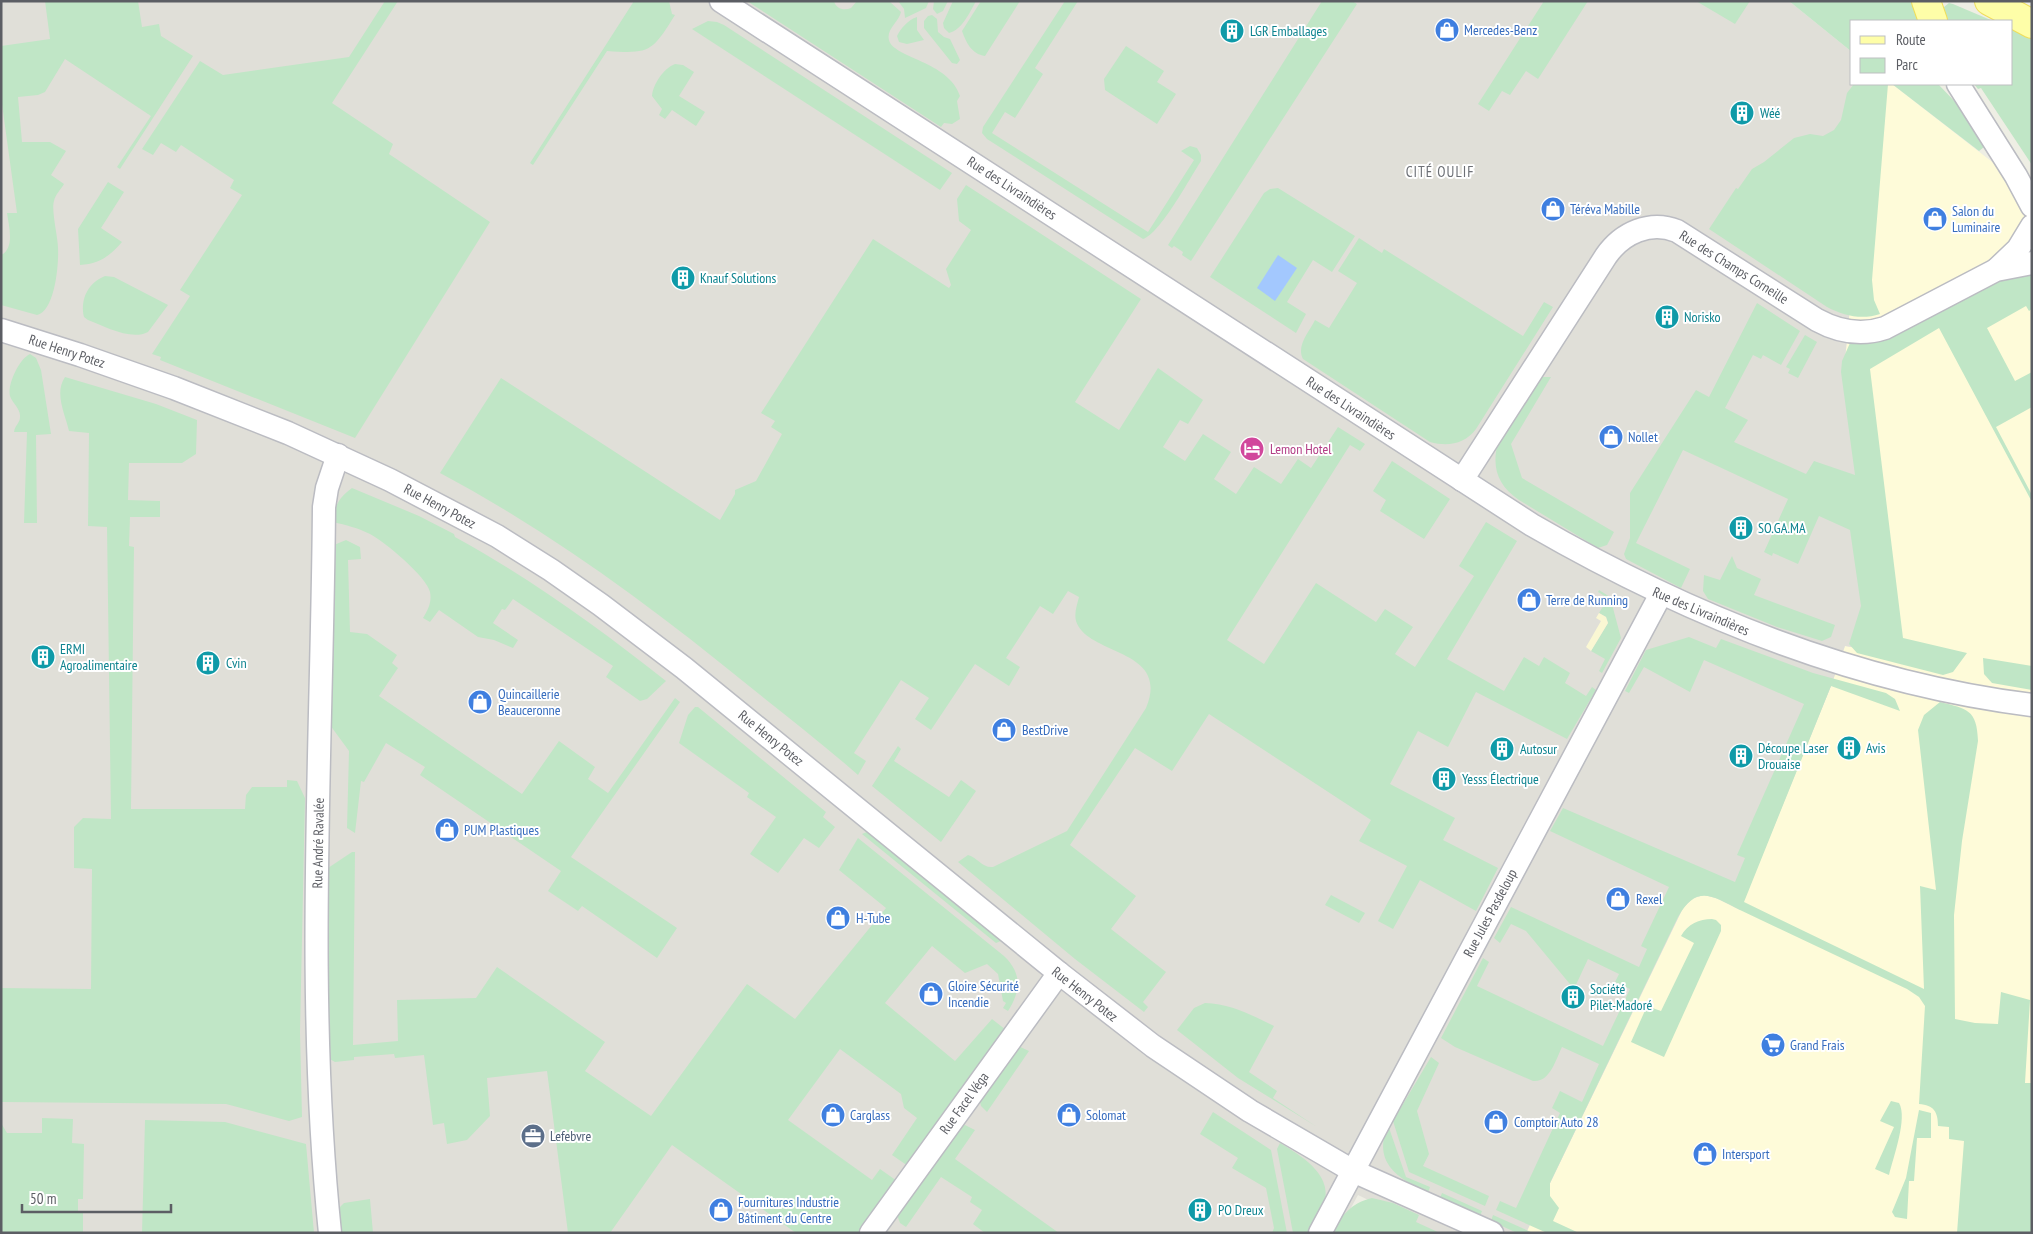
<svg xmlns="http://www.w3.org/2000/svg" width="2033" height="1234" font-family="'PT Sans Narrow',sans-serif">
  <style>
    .commercial { fill: #fefbd9 }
    .industrial { fill: #e0dfd8 }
    .green { fill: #c0e6c6 }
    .sand { fill: #faf7d3 }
    .water { fill: #a3c8fe }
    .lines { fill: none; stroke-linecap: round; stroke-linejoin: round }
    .minor-casing { stroke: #bbbcc2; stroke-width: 25 }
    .major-casing { stroke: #f0de5a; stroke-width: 30 }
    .minor { stroke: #fff; stroke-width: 22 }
    .major { stroke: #fefea8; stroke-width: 28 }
    .labels { text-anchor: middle; stroke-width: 4; stroke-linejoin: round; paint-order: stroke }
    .shop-label { font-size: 14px; fill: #366cbe; stroke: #fff; text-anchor: start }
    .culture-label { font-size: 14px; fill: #0d838f; stroke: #fff; text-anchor: start }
    .street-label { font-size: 14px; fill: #5c5e64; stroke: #fff }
    .hotel-label { font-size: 14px; fill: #b23c85; stroke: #fff; text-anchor: start }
    .service-label { font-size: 14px; fill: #4e5e75; stroke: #fff; text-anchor: start }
    .neighbourhood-label { font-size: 15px; letter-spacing: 1px; fill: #6d7076; stroke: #fff }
  </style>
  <rect width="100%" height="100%" fill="#eeeee4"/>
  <path class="commercial" d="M1871 84H1892L2032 193V1233H1526L1683 908 1693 898 1704 895 1716 898 1740 909 1831 686 1845 646 1886 653 1845 360Z"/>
  <path class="industrial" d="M1 1H1789L1852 52V84H1871L1845 360 1887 653 1845 646 1831 686 1740 910 1716 898 1704 895 1693 898 1683 908 1526 1233H1437L1358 1195 1337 1233H1Z"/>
  <g class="green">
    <path d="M45 1H138L142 27 159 24 161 36 193 56 120 169 117 167 151 116 65 59 45 92 38 95 18 97 22 142H50L66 151 51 175 64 184C61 189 55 195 54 201 51 210 58 237 58 248 59 264 55 311 37 315L1 305V255C15 248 9 227 7 213H17L1 97V46L50 39Z"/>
    <path d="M385 1H398L332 103 393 144 389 154 490 222 355 438 160 360 161 357 152 354 190 296 180 290 242 195 230 188 234 180 181 145 176 152 161 143 153 155 142 149 200 61 223 75 349 57Z"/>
    <path d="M634 1H669L672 14 675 15C652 52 650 54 607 51L533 165 530 163Z"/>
    <path d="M747 1H834C836 9 844 11 851 8L857 1H889L901 12C899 22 886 29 889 40 893 58 949 61 960 96L957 101 960 119 952 124 944 123 941 127Z"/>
    <path d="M898 1H929L926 8 905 18 904 9Z"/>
    <path d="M934 1H948L943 11 937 14 933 9Z"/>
    <path d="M953 1H976C970 12 962 30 949 33L944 28 943 23Z"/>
    <path d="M981 1H1020L985 56C971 54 966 42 962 31Z"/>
    <path d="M1065 1H1078L1035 68 1043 74 1015 118 1005 112 992 133 1148 232 1194 160 1181 151 1190 146 1197 148 1201 155V161C1190 178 1160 234 1143 239L987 139 982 133 983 127Z"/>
    <path d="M1322 1H1352L1357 4 1191 261 1182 255 1183 252 1174 246 1172 248 1168 245Z"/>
    <path d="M1544 1H1588L1538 79 1526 71 1510 95 1502 91 1489 111 1478 104Z"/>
    <path d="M1696 1H1750L1735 24Z"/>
    <path d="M1789 1H1920L1922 21H1852V52Z"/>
    <path d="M1949 3 1953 4 1993 21H1943L1944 7Z"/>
    <path d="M932 15 937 19 938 32 944 37 950 39 960 60 957 64 952 63 924 28V21L928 16Z"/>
    <path d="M917 17V30L924 40 907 44 899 42 897 36C901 28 908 20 917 17Z"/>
    <path d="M708 21 717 22 724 25 952 173 940 190 692 29Z"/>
    <path d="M2012 29 2032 38V165L1981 88 1978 89 1974 84H2012Z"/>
    <path d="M1126 46 1164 71 1157 82 1176 94 1157 124 1105 90 1104 79Z"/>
    <path d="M675 64 683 65 694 72 679 96 705 112 696 126 672 110 665 119 659 115 662 109 652 96C653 84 664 68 675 64Z"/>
    <path d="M1854 84H1888L1872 280 1874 300 1880 314C1862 320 1844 316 1827 307L1709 229 1736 188 1738 189 1752 169 1764 162 1794 138 1810 134 1823 136 1834 130 1841 120 1847 93Z"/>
    <path d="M1892 84H1938L1960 107 1984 147 1979 151Z"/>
    <path d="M108 182 124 192 101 228 122 242C110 256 99 264 80 265L78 229Z"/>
    <path d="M966 185 1141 299 1075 402 1119 430 1158 368 1203 400 1188 424 1180 420 1163 447 1185 461 1203 434 1231 452 1214 479 1236 494 1254 467 1281 484 1298 459 1311 468 1338 427 1365 444 1360 451 1350 445 1227 640 1264 664 1316 583 1376 622 1385 609 1413 627 1395 654 1415 667 1474 576 1459 566 1486 522 1517 541 1447 659 1504 691 1524 657 1539 666 1544 657 1570 673 1565 683 1586 696 1592 687 1596 690 1567 739 1476 692 1448 747 1418 731 1390 784 1455 818 1443 840 1498 868 1476 911 1420 880 1393 929 1378 921 1407 866 1359 841 1371 820 1209 714 1172 771 1135 748 1070 845 1136 896 1111 929 1166 972 1143 1002 1148 1007 1144 1012 1075 959 958 862 968 855C978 858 982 868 993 867L1067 831 1146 708C1171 648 1087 656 1076 621 1074 613 1077 605 1079 597L1068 591 1053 614 1040 606 1006 658 1020 667 1009 686 975 664 931 730 915 719 929 698 901 680 854 753 866 761 858 775C823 744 786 716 749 686 652 607 551 532 440 473L501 378 720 520 735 494V490L756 481 782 434 771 427 775 421 761 413 873 239 949 288 951 285 946 269 971 230 959 221 957 199Z"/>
    <path d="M1278 188 1355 236 1332 272 1313 260 1287 302 1306 314 1296 333 1210 277 1264 193 1270 189Z"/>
    <path d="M1359 238 1382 253 1384 249 1523 336 1544 302 1553 307 1476 429C1465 444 1448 447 1430 442L1303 359C1296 346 1309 332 1315 320L1329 328 1357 283 1338 271Z"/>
    <path d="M2032 272V309L2029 311 2026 306 1987 328 2015 381 2032 372V407L1996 427 2032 495V502L1939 328 1870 369 1903 638 1967 653 1953 672 1943 675 1857 653 1849 644 1861 606 1850 530 1819 516 1798 564 1773 553 1772 556 1764 552 1788 499 1683 450 1636 543 1690 569 1681 588 1626 559 1624 554 1630 538V493L1696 390 1709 397 1757 303 1800 331 1781 365 1763 355 1761 359 1753 355 1725 408 1748 420 1734 442 1806 474 1814 461 1855 475 1841 372 1842 361 1850 343 2007 276Z"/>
    <path d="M105 276 114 277 168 305 148 332C131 341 104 326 88 320L84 317C80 299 88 283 105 276Z"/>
    <path d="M1805 335 1817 342 1798 378 1788 373 1790 369 1786 367Z"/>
    <path d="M30 354 36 358 41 370 51 434 36 435 37 523H24L27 432H14C15 425 20 423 20 417 21 409 12 403 10 396 7 385 19 359 30 354Z"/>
    <path d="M65 377 156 404 197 420 196 454 182 463H129L128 500 160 501V517H130L129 546 134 547 131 809H245L246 795 252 787H287V780L297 781 305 798 300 1032 302 1117 289 1121 226 1104 1 1102V988L91 989 92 869 74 868V827L83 818 111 819 107 527 88 526 89 433 69 431C65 414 54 393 65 377Z"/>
    <path d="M1540 377H1551L1511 444 1522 478 1614 532 1607 545 1598 548 1519 500C1499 486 1492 470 1497 446Z"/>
    <path d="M1392 461 1450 499 1424 539 1380 511 1386 500 1373 491Z"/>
    <path d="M352 488 419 516 454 534 455 537C530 578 599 628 666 681L647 699 640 701 606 677 613 666 513 599 505 610 502 609 493 623 518 640 513 648 494 640 478 637 439 610 430 622 423 618C428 610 432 602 430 592 427 577 384 541 370 534 358 528 346 525 333 522 334 507 339 497 352 488Z"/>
    <path d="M346 540 360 547 361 559 348 560 350 632 367 634 397 655 392 663 398 668 379 696 522 794 559 741 595 767 588 779 608 793 675 698 680 702 571 857 677 928 657 958 582 906 578 911 548 891 561 871 420 775 425 767 386 743 364 782 361 781 355 833 347 828 349 751 330 725 334 545Z"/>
    <path d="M1732 556 1737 568 1761 579 1754 595 1835 625 1831 637 1822 641 1777 627 1708 599 1703 591 1704 575 1720 580Z"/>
    <path d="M1599 590 1610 597 1621 638 1602 673 1599 671 1605 659 1591 651 1608 623 1606 617 1599 613 1608 598 1598 592Z"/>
    <path d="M1689 637 1716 648 1721 639 1813 673 1886 693 1895 699 1900 711 1831 686 1744 902 1924 989 1920 886 1936 890 1918 730 1924 715 1940 702C1967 709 1977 709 1978 741L1962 841 1954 915 1955 1019 1975 1023 1998 1024 2001 992 2030 1000 2025 1083H2032V1233H1957L1964 1141 1949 1139V1127L1938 1126C1938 1112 1934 1105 1919 1104L1925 1006 1919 997 1907 989 1740 910C1712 896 1697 884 1678 917L1550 1183V1196L1559 1208 1553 1221 1579 1233H1547L1496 1210 1500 1201 1516 1208 1560 1113 1552 1108 1560 1091 1582 1102 1599 1064 1562 1047C1556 1059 1550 1083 1533 1081L1455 1047 1441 1038 1483 958 1489 962 1477 986 1603 1046 1630 989 1615 982 1619 974 1588 959 1574 989 1526 931 1511 924 1500 943 1494 938 1511 907 1639 967 1647 949 1641 946 1669 887 1550 831 1563 808 1735 882 1745 858 1737 855 1804 704 1704 660 1690 692 1644 667 1629 693 1625 691 1646 650Z"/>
    <path d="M1983 658 2032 666V690L1992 683 1984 674Z"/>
    <path d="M695 707H698L826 812 823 817 835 827 819 848 804 838 778 873 750 854 776 817 747 797 749 793 679 743 688 715Z"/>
    <path d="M898 746 901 749 894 761 949 797 961 780 976 791 941 842 872 786Z"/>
    <path d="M869 831 1001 941 996 943 862 834Z"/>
    <path d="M858 838 1004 956C1022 973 1021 991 1008 1011L1003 1008 1006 1003 1003 1001 998 974 987 964 965 973 932 946 885 1003 955 1061 992 1019 1006 1030 908 1166 892 1155 917 1118 904 1108 901 1094 840 1049 788 1120 872 1180 880 1169 897 1181 860 1233H796L672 1145 610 1233H568L547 1071 487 1078 490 1116 467 1140 447 1144 444 1123 433 1125 424 1055 395 1058 394 1054 354 1057V1060L335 1062 328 1058V868L352 852H355L353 1045 398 1041 397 1000 476 998 497 967 605 1042 585 1071 651 1116 747 984 795 1019 886 908 839 870Z"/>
    <path d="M1331 895 1365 913 1359 923 1325 905Z"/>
    <path d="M1712 919 1716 920 1721 925V931L1664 1057 1631 1042 1647 1006 1661 1011 1694 943 1681 936C1688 924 1699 919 1712 919Z"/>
    <path d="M1205 1003C1231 1004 1252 1015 1274 1026L1249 1072 1277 1091 1273 1098 1317 1127 1238 1078 1177 1030 1194 1008Z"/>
    <path d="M1016 1045 1029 1051 987 1112 981 1106 979 1098Z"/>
    <path d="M1431 1057 1439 1063 1417 1111 1429 1154 1423 1166 1489 1196 1485 1206 1409 1172 1393 1121Z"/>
    <path d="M1891 1101 1899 1103C1908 1118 1893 1158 1889 1175L1875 1169 1894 1127 1880 1121Z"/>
    <path d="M1919 1110 1931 1113V1138H1917L1914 1181H1909L1907 1219 1895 1217 1892 1212 1906 1178Z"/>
    <path d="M1213 1112 1271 1150 1287 1233H1272L1274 1228 1266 1188 1232 1168 1238 1158 1200 1134Z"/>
    <path d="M42 1118 73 1119 72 1143 84 1144 83 1199H78V1211L83 1212V1233H1V1123L7 1133H42Z"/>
    <path d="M145 1120 225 1122 306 1144 314 1233H142Z"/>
    <path d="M965 1125 975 1130 955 1159 1059 1233H985L973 1224 982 1210 970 1202 972 1197 941 1177 906 1227 900 1223 897 1215 961 1126Z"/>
    <path d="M1388 1125 1406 1177 1430 1187 1428 1193C1398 1178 1372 1163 1388 1125Z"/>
    <path d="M1280 1143C1300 1155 1331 1173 1325 1201 1322 1212 1314 1223 1310 1233H1293L1277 1149Z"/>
    <path d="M1442 1193 1482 1211 1480 1216 1440 1198Z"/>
    <path d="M1372 1198 1393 1203 1419 1215 1416 1222 1440 1233H1332C1342 1215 1351 1203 1372 1198Z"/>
    <path d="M370 1199 373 1233H339L337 1210 344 1203Z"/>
    <path d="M1493 1215 1533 1233H1517L1491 1221Z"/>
  </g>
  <path class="sand" d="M1599 613 1606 617 1608 623 1591 651 1586 647 1601 621 1596 618Z"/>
  <path class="water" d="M1278 255 1297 268 1275 301 1257 288Z"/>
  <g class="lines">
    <defs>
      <g id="minor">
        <path d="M721 1 1532 525C1686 614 1854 683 2032 705"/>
        <path d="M1958 84 2016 176 2032 206"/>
        <path d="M1997 269 2018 249 2032 226"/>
        <path d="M1 330 80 355 174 388 288 433 390 480 497 536 551 570 601 605 684 668 1059 973 1153 1046 1250 1111 1353 1171 1492 1233"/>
        <path d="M1462 480 1606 256C1622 233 1650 220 1677 231L1817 320C1839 332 1861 336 1885 328L1996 270 2032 263"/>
        <path d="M330 1233C305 992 322 749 324 507L327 488 338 455"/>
        <path d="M871 1233 1059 973"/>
        <path d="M1320 1233 1661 594"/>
      </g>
      <g id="major">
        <path d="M1926 1 1933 21"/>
        <path d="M1989 1 2032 24"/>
      </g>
    </defs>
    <use href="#minor" class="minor-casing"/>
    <use href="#major" class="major-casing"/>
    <use href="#minor" class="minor"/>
    <use href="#major" class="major"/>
  </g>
  <defs>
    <symbol id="shop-disc" viewBox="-11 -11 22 22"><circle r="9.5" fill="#3f7fe0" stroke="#fff"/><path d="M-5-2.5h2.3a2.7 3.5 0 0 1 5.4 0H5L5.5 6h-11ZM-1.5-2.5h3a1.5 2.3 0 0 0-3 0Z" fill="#fff"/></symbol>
    <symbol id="building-disc" viewBox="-11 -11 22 22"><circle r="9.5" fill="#0f9aa8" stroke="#fff"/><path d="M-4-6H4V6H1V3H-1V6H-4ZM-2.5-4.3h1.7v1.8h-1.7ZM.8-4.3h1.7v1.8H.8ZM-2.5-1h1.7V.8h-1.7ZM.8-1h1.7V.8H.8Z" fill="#fff"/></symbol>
    <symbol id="hotel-disc" viewBox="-11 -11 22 22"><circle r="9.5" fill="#d1479c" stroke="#fff"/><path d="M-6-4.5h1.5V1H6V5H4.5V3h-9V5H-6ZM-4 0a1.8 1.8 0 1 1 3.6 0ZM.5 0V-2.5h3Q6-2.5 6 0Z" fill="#fff"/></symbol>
    <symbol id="supermarket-disc" viewBox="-11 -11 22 22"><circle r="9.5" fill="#3f7fe0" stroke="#fff"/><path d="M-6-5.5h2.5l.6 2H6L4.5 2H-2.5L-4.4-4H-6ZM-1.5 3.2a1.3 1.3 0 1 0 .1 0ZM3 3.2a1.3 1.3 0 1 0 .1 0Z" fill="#fff"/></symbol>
    <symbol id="office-disc" viewBox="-11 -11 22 22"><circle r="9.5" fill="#5c6f8a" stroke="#fff"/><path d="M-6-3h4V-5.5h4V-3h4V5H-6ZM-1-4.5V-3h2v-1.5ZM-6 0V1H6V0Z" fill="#fff"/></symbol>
  </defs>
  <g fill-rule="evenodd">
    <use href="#shop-disc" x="1433" y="16" width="28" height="28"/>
    <use href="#building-disc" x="1218" y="17" width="28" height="28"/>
    <use href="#building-disc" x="1728" y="99" width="28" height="28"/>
    <use href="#shop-disc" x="1539" y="195" width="28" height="28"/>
    <use href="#shop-disc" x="1921" y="205" width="28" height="28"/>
    <use href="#building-disc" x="669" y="264" width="28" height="28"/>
    <use href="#building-disc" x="1653" y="303" width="28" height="28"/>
    <use href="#shop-disc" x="1597" y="423" width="28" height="28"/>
    <use href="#hotel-disc" x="1238" y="435" width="28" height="28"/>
    <use href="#building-disc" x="1727" y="514" width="28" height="28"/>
    <use href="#shop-disc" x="1515" y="586" width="28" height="28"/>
    <use href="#building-disc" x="29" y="643" width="28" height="28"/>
    <use href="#building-disc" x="194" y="649" width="28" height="28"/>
    <use href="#shop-disc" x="466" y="688" width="28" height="28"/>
    <use href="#shop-disc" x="990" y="716" width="28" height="28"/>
    <use href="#building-disc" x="1835" y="734" width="28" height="28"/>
    <use href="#building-disc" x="1488" y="735" width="28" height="28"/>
    <use href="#building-disc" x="1727" y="742" width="28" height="28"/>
    <use href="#building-disc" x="1430" y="765" width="28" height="28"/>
    <use href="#shop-disc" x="433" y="816" width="28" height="28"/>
    <use href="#shop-disc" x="1604" y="885" width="28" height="28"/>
    <use href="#shop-disc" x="824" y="904" width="28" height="28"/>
    <use href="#shop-disc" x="917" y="980" width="28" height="28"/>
    <use href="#building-disc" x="1559" y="983" width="28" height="28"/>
    <use href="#supermarket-disc" x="1759" y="1031" width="28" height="28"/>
    <use href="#shop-disc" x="819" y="1101" width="28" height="28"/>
    <use href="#shop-disc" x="1055" y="1101" width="28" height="28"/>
    <use href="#shop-disc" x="1482" y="1108" width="28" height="28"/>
    <use href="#office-disc" x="519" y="1122" width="28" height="28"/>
    <use href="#shop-disc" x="1691" y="1140" width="28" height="28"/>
    <use href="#shop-disc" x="707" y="1196" width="28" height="28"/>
    <use href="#building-disc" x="1186" y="1196" width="28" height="28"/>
  </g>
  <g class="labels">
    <g class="shop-label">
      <text x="1464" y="35">Mercedes-Benz</text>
      <text x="1570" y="214">Téréva Mabille</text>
      <text x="1952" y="216">Salon du<tspan x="1952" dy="16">Luminaire</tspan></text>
      <text x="1628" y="442">Nollet</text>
      <text x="1546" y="605">Terre de Running</text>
      <text x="498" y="699">Quincaillerie<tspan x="498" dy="16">Beauceronne</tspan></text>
      <text x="1022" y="735">BestDrive</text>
      <text x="464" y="835">PUM Plastiques</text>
      <text x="1636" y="904">Rexel</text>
      <text x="856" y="923">H-Tube</text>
      <text x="948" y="991">Gloire Sécurité<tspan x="948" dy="16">Incendie</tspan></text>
      <text x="1790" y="1050">Grand Frais</text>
      <text x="850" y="1120">Carglass</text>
      <text x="1086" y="1120">Solomat</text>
      <text x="1514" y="1127">Comptoir Auto 28</text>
      <text x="1722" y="1159">Intersport</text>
      <text x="738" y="1207">Fournitures Industrie<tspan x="738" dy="16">Bâtiment du Centre</tspan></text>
    </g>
    <g class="culture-label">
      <text x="1250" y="36">LGR Emballages</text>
      <text x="1760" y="118">Wéé</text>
      <text x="700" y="283">Knauf Solutions</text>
      <text x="1684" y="322">Norisko</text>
      <text x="1758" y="533">SO.GA.MA</text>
      <text x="60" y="654">ERMI<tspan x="60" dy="16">Agroalimentaire</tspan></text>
      <text x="226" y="668">Cvin</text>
      <text x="1758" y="753">Découpe Laser<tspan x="1758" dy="16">Drouaise</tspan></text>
      <text x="1866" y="753">Avis</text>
      <text x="1520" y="754">Autosur</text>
      <text x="1462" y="784">Yesss Électrique</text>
      <text x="1590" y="994">Société<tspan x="1590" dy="16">Pilet-Madoré</tspan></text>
      <text x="1218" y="1215">PO Dreux</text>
    </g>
    <g class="street-label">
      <text transform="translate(1012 188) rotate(33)" y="5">Rue des Livraindières</text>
      <text transform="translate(1734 267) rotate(32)" y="5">Rue des Champs Corneille</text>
      <text transform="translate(67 351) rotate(18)" y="5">Rue Henry Potez</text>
      <text transform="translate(1351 408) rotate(33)" y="5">Rue des Livraindières</text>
      <text transform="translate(440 506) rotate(28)" y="5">Rue Henry Potez</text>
      <text transform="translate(1701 611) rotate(23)" y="5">Rue des Livraindières</text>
      <text transform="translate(771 738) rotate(39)" y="5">Rue Henry Potez</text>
      <text transform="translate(318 843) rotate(-89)" y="5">Rue André Ravalée</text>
      <text transform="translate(1490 913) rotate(-62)" y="5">Rue Jules Pasdeloup</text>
      <text transform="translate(1085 994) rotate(38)" y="5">Rue Henry Potez</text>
      <text transform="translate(964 1103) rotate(-54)" y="5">Rue Facel Véga</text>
    </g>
    <g class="hotel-label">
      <text x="1270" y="454">Lemon Hotel</text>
    </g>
    <g class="service-label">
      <text x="550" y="1141">Lefebvre</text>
    </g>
    <g class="neighbourhood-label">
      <text x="1440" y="177">CITÉ OULIF</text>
    </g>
  </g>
  <rect width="2033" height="1234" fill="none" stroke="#5c5e64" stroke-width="5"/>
  <rect x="1850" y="20" width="162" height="65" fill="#ffffff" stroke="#bebfc1"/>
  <rect x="1860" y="36" width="25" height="8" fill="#fefea8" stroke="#bebfc1"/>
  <text x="1896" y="45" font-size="15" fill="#5c5e64">Route</text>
  <rect x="1860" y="58" width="25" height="15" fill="#c0e6c6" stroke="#bebfc1"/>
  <text x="1896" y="70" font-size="15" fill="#5c5e64">Parc</text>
  <path d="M22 1204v8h149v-8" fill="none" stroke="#5c5e64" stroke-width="2.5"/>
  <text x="30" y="1204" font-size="15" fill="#5c5e64" stroke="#ffffff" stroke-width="4" paint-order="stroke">50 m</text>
</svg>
